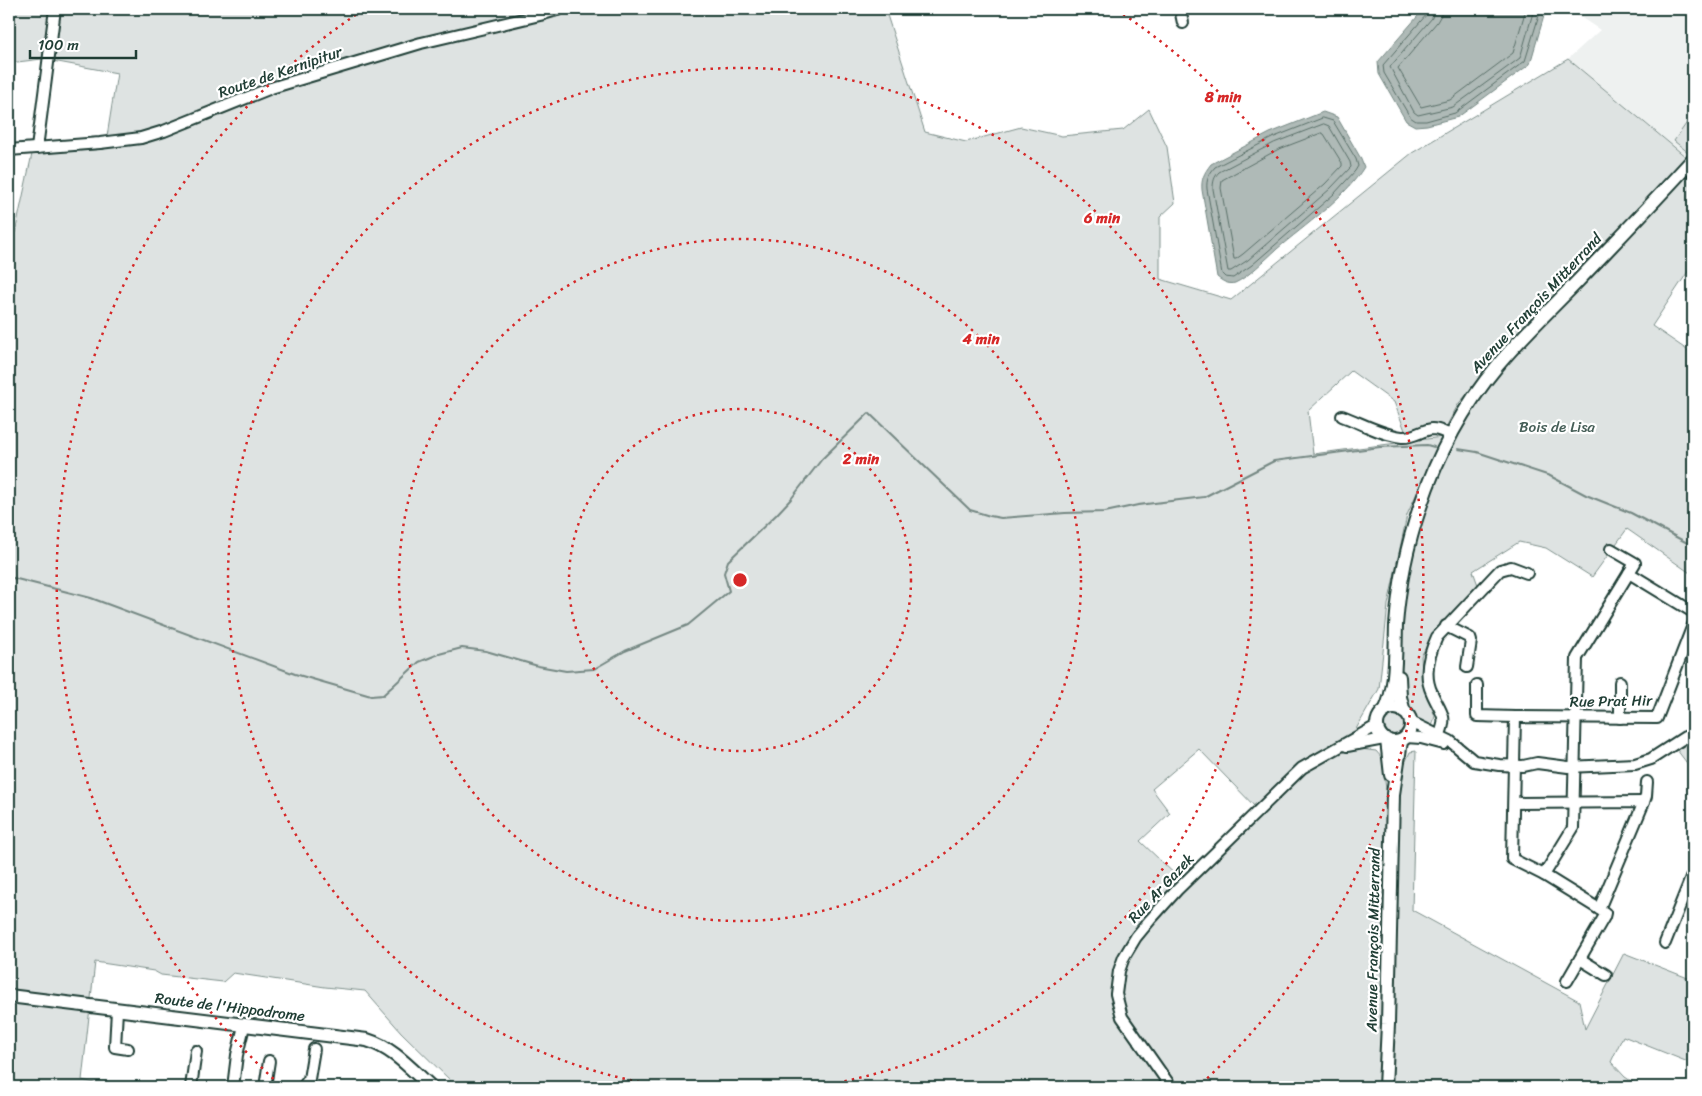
<svg xmlns="http://www.w3.org/2000/svg" width="1702" height="1096" font-family="Sriracha,sans-serif">
  <style>
    .built { fill: #eef1f0 }
    .green { fill: #dee3e2; stroke: #7e908b; fill-rule: evenodd }
    .water { fill: #afbab7; stroke: #758883 }
    .lines { fill: none; stroke-linecap: round; stroke-linejoin: round }
    .shore { stroke: #596f68; stroke-width: 1 }
    .stream { stroke: #758883; stroke-width: 2 }
    .minor-casing { stroke: #1f3d34; stroke-width: 14 }
    .major-casing { stroke: #1f3d34; stroke-width: 16 }
    .minor { stroke: #fff; stroke-width: 10 }
    .major { stroke: #fff; stroke-width: 12 }
    .ring { fill: none; stroke: #d62828; stroke-width: 2.5; stroke-dasharray: 2.5 5 }
    .labels { text-anchor: middle; stroke-width: 4.5; stroke-linejoin: round; paint-order: stroke }
    .street-label { font-size: 15px; fill: #1f3d34; stroke: #fff }
    .park-label { font-size: 15px; fill: #455e57; stroke: #fff }
    .centre { fill: #d62828; stroke: #fff; stroke-width: 2.5 }
    .ring-label { font-size: 15px; text-anchor: middle; font-weight: bold; fill: #d62828; stroke: #fff; stroke-width: 4.5; stroke-linejoin: round; paint-order: stroke }
  </style>
  <rect width="100%" height="100%" fill="#fff"/>
  <filter id="ink" filterUnits="userSpaceOnUse"><feTurbulence type="fractalNoise" baseFrequency=".02" numOctaves="2"/><feDisplacementMap in="SourceGraphic" scale="10" xChannelSelector="R" yChannelSelector="G"/><feConvolveMatrix kernelMatrix="1 2 1 2 8 2 1 2 1" color-interpolation-filters="sRGB"/></filter>
  <g filter="url(#ink)">
    <path class="built" d="M1568 9H1693V147L1686 157 1568 59 1600 30Z"/>
    <g class="green">
      <path d="M9 9H885L925 132 966 142 1021 127 1062 136 1123 130 1149 109 1167 147 1175 203 1160 217V279L1231 300 1412 153 1568 59 1686 157 1459 403 1446 427 1432 426 1406 433 1394 402 1351 371 1308 411 1313 454 1442 437 1407 515 1388 605 1379 689 1356 729 1361 749 1376 751 1382 758 1388 805 1382 931 1384 1027 1379 1087H457L401 1032 365 991 325 987 233 973 223 982 161 975 154 971 95 962 82 1080 111 1087H9V234L15 233 32 154 105 149 117 73 42 59 9 63ZM1199 749 1262 814 1226 850 1186 887 1182 881 1140 841 1170 813 1152 789Z"/>
      <path d="M1693 114V148L1689 153 1674 141Z"/>
      <path d="M1693 167V264L1652 326 1693 354V575L1627 529 1592 577 1546 548 1519 542 1473 571 1478 585 1431 639 1421 656 1423 685 1435 716 1432 727 1416 720 1405 704 1401 667 1404 592 1412 543 1433 484 1472 409 1508 362Z"/>
      <circle cx="1395" cy="725" r="12"/>
      <path d="M1693 741V771L1677 750Z"/>
      <path d="M1416 751 1412 910 1579 1001 1585 1029 1624 953 1693 980V1064L1623 1036 1611 1062 1625 1077 1640 1087H1389L1398 775 1402 763H1405L1410 752Z"/>
    </g>
    <g class="water">
      <path d="M1424 9H1546L1530 64 1458 117 1427 125 1415 126 1406 121 1379 74 1378 62Z"/>
      <path d="M1323 112 1337 117 1360 157 1364 167C1346 197 1304 226 1277 249 1267 258 1247 278 1235 283 1228 285 1222 281 1217 277L1202 190C1201 179 1204 173 1211 164L1270 133Z"/>
    </g>
    <g class="lines">
      <g class="shore">
        <path d="M1428 9 1427 14 1383 65 1384 73 1410 117 1416 121H1426L1455 113 1525 61 1541 9"/>
        <path d="M1434 9 1432 18 1390 67 1414 112 1418 115 1453 107 1520 58 1534 9"/>
        <path d="M1442 9 1441 15 1437 22 1398 68 1421 107 1450 100 1513 53 1526 9"/>
        <path d="M1323 118 1333 121 1356 159 1358 166 1355 171 1334 194 1252 265 1233 278 1225 277 1222 274 1207 189C1206 180 1209 174 1215 167L1272 138Z"/>
        <path d="M1324 124 1329 126 1350 162 1351 167 1330 189 1248 260 1231 271H1228L1213 189C1213 182 1214 177 1219 172L1274 143Z"/>
        <path d="M1322 133 1324 134 1342 163V166L1325 184 1243 254 1236 259H1234L1221 188 1222 180 1277 150Z"/>
      </g>
      <g class="stream">
        <path d="M1458 449 1477 452 1550 476 1586 495 1631 513 1693 546"/>
        <path d="M9 577 91 598 295 674 371 696 383 695 419 662 439 654 462 648 486 651 538 666 566 671 594 669 625 651 688 625 729 591 724 573 728 561 776 515 791 499 822 459 869 413 970 510 990 516 1001 518 1065 513 1105 512 1138 505 1204 497 1274 461 1380 447 1427 445 1434 447"/>
      </g>
      <defs>
        <g id="minor">
          <path d="M1180 9 1183 23"/>
          <path d="M37 148 55 9"/>
          <path d="M9 150 100 143 141 138 164 131 271 88 421 43 540 15 560 9"/>
          <path d="M1342 416C1361 423 1382 435 1402 437 1413 438 1422 430 1432 429 1439 429 1445 433 1451 435"/>
          <path d="M1629 573 1693 612"/>
          <path d="M1446 626 1470 638 1471 641 1467 667"/>
          <path d="M1477 685V716L1515 717"/>
          <path d="M1620 718V682"/>
          <path d="M1411 722 1450 741 1474 761 1499 765 1523 766 1537 763 1568 767 1635 764 1651 759 1685 737 1693 734"/>
          <path d="M1406 737 1421 738 1444 744"/>
          <path d="M1438 740C1440 733 1445 725 1443 717 1441 709 1435 701 1432 693 1423 675 1429 654 1437 637L1500 570 1511 567 1527 573"/>
          <path d="M1347 746 1384 739"/>
          <path d="M1644 802 1646 796 1647 782"/>
          <path d="M1514 803 1644 802 1599 909 1605 913 1604 917 1567 981"/>
          <path d="M1544 875 1573 828 1577 658 1635 563 1611 549"/>
          <path d="M1599 909 1544 875 1512 859 1515 717 1657 718 1693 625"/>
          <path d="M1665 943 1693 873"/>
          <path d="M1580 959 1606 975"/>
          <path d="M117 1010 115 1047 128 1049"/>
          <path d="M191 1087 196 1051"/>
          <path d="M233 1087 237 1055 244 1026"/>
          <path d="M265 1087 269 1061"/>
          <path d="M303 1087 309 1079 314 1049"/>
          <path d="M1171 1087 1122 1017 1116 994 1119 971 1124 957 1136 937 1150 920 1177 890 1302 768 1378 725"/>
        </g>
        <g id="major">
          <path d="M1399 677 1400 697 1404 712"/>
          <circle cx="1394" cy="725" r="17"/>
          <path d="M1385 711C1397 687 1395 652 1396 625 1399 585 1407 545 1420 507 1437 456 1463 407 1498 365 1522 336 1550 310 1576 283 1615 242 1655 201 1693 159"/>
          <path d="M1387 740 1391 775"/>
          <path d="M9 996 367 1040C393 1048 411 1069 431 1087"/>
          <path d="M1385 1087 1388 1024 1393 794 1401 741"/>
        </g>
      </defs>
      <use href="#minor" class="minor-casing"/>
      <use href="#major" class="major-casing"/>
      <use href="#minor" class="minor"/>
      <use href="#major" class="major"/>
    </g>
  </g>
  <g class="ring">
    <circle cx="740" cy="580" r="171"/>
    <circle cx="740" cy="580" r="341"/>
    <path d="M669 1087A512 512 0 1 1 811 1087"/>
    <path d="M279 1084A683 683 0 0 1 363 10M1117 10A683 683 0 0 1 1201 1084"/>
  </g>
  <g class="labels">
    <g class="street-label">
      <text transform="translate(280 72) rotate(-19)" y="5">Route de Kernipitur</text>
      <text transform="translate(1536 303) rotate(-47)" y="5">Avenue François Mitterrand</text>
      <text transform="translate(1611 701) rotate(-1)" y="5">Rue Prat Hir</text>
      <text transform="translate(1161 888) rotate(-47)" y="5">Rue Ar Gazek</text>
      <text transform="translate(1373 940) rotate(-89)" y="5">Avenue François Mitterrand</text>
      <text transform="translate(230 1007) rotate(7)" y="5">Route de l'Hippodrome</text>
    </g>
    <g class="park-label">
      <text x="1557" y="432">Bois de Lisa</text>
    </g>
  </g>
  <circle cx="740" cy="580" r="8" class="centre"/>
  <g class="ring-label">
    <text x="1223" y="102">8 min</text>
    <text x="1102" y="223">6 min</text>
    <text x="981" y="344">4 min</text>
    <text x="861" y="464">2 min</text>
  </g>
  <rect width="1702" height="1096" fill="none" stroke="#fff" stroke-width="30"/>
  <rect x="15" y="15" width="1672" height="1066" fill="none" stroke="#1f3d34" stroke-width="2" filter="url(#ink)"/>
  <path d="M30 50v8h106v-8" fill="none" stroke="#1f3d34" stroke-width="2.5"/>
  <text x="38" y="50" font-size="15" fill="#1f3d34" stroke="#ffffff" stroke-width="4" paint-order="stroke">100 m</text>
</svg>
